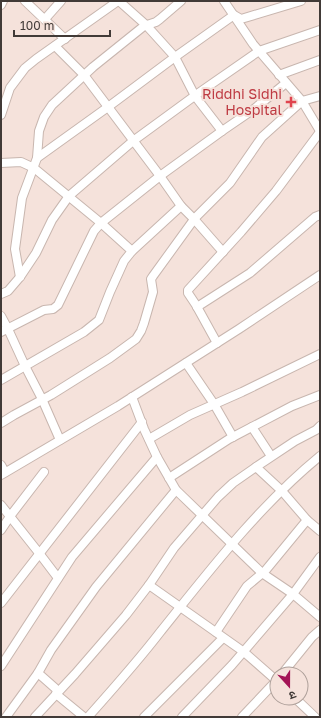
<svg xmlns="http://www.w3.org/2000/svg" width="321" height="718" font-family="'Golos Text','Noto Sans Devanagari',sans-serif">
  <style>
    .lines { fill: none; stroke-linecap: round; stroke-linejoin: round }
    .minor-casing { stroke: #c8b6af; stroke-width: 10 }
    .minor { stroke: #fff; stroke-width: 8 }
    .health-dot { fill: #e0444e; stroke: #f5e2db; stroke-width: 1.5 }
    .labels { text-anchor: middle; stroke-width: 4; stroke-linejoin: round; paint-order: stroke }
    .health-label { font-size: 14px; fill: #be3a42; stroke: #f5e2db; text-anchor: end }
  </style>
  <rect width="100%" height="100%" fill="#f5e2db"/>
  <g class="lines">
    <defs>
      <g id="minor">
        <path d="M25 1 65 39"/>
        <path d="M119 1 146 25 175 57 195 96 222 131"/>
        <path d="M224 1 253 44 302 101 320 131"/>
        <path d="M1 5 3 1"/>
        <path d="M45 19 61 1"/>
        <path d="M55 46 84 75 160 176 181 206 194 219 223 252"/>
        <path d="M279 75 320 60"/>
        <path d="M1 115 10 88 25 68 36 59 118 1"/>
        <path d="M37 158 39 131 44 117 52 105 93 67 144 26 156 22 160 19 181 1"/>
        <path d="M1 163 21 162 34 168 101 223 132 251"/>
        <path d="M20 277 15 249 22 198 37 158 108 107 175 57 234 15 241 19 301 1"/>
        <path d="M1 294 8 291 20 277 36 253 52 220 69 196 133 141 200 92 259 51 320 30"/>
        <path d="M197 307 250 273 315 217 320 215"/>
        <path d="M1 316 8 329 25 366 42 399 60 440"/>
        <path d="M1 332 44 310 53 309 58 305 94 231 101 223 160 176 222 131 254 109 286 83"/>
        <path d="M217 343 196 305 188 293V290L241 232 276 191 320 132"/>
        <path d="M186 363 214 404 233 437"/>
        <path d="M1 380 84 332 99 320 110 292 124 261 132 251 181 206"/>
        <path d="M132 397 144 429 157 457 176 490 262 573 293 594 320 617"/>
        <path d="M1 423 14 415 51 395 110 358 136 339 141 331 144 323 153 292 151 279 153 276 195 218 230 183 262 137 302 101 320 96"/>
        <path d="M252 427 271 456"/>
        <path d="M149 439 190 415 242 392 320 354"/>
        <path d="M1 465 5 472"/>
        <path d="M256 467 282 491 307 520 320 531"/>
        <path d="M1 475 118 406 239 329 320 275"/>
        <path d="M169 478 229 439 292 406 320 395"/>
        <path d="M1 505 39 553 58 578"/>
        <path d="M1 530 11 515 44 472"/>
        <path d="M149 585 244 652 277 681"/>
        <path d="M1 603 142 422"/>
        <path d="M216 632 247 586 265 571 307 520"/>
        <path d="M1 666 72 557 157 457"/>
        <path d="M38 673 55 688 57 690 56 694 84 717"/>
        <path d="M282 674 312 637 320 630"/>
        <path d="M295 698 315 717"/>
        <path d="M6 717 38 673 51 650 96 587 176 490"/>
        <path d="M35 717 75 674 126 615 149 585 174 548 218 497 233 483 256 467 295 441 316 430 320 426"/>
        <path d="M88 717C113 689 138 661 161 631 210 570 259 506 320 456"/>
        <path d="M144 717 223 638"/>
        <path d="M182 717 232 665 293 594 320 557"/>
        <path d="M242 717 277 680"/>
      </g>
    </defs>
    <use href="#minor" class="minor-casing"/>
    <use href="#minor" class="minor"/>
  </g>
  <path class="health-dot" d="M289 96h4v4h4v4h-4v4h-4v-4h-4v-4h4z"/>
  <g class="labels">
    <g class="health-label">
      <text x="282" y="99">Riddhi Sidhi<tspan x="282" dy="16">Hospital</tspan></text>
    </g>
  </g>
  <rect width="321" height="718" fill="none" stroke="#413a37" stroke-width="4"/>
  <g transform="translate(289 686) rotate(159)"><circle r="19" fill="#f5e2db" stroke="#ad9f99"/>
  <path d="M0-3L7 15L0 10L-7 15Z" fill="#a41456"/>
  <text y="-6" font-size="11" font-weight="bold" text-anchor="middle" fill="#413a37">उ</text>
  </g>
  <path d="M14 30v6h96v-6" fill="none" stroke="#413a37" stroke-width="2"/>
  <text x="20" y="30" font-size="12" fill="#413a37" stroke="#f5e2db" stroke-width="3" paint-order="stroke">100 m</text>
</svg>
